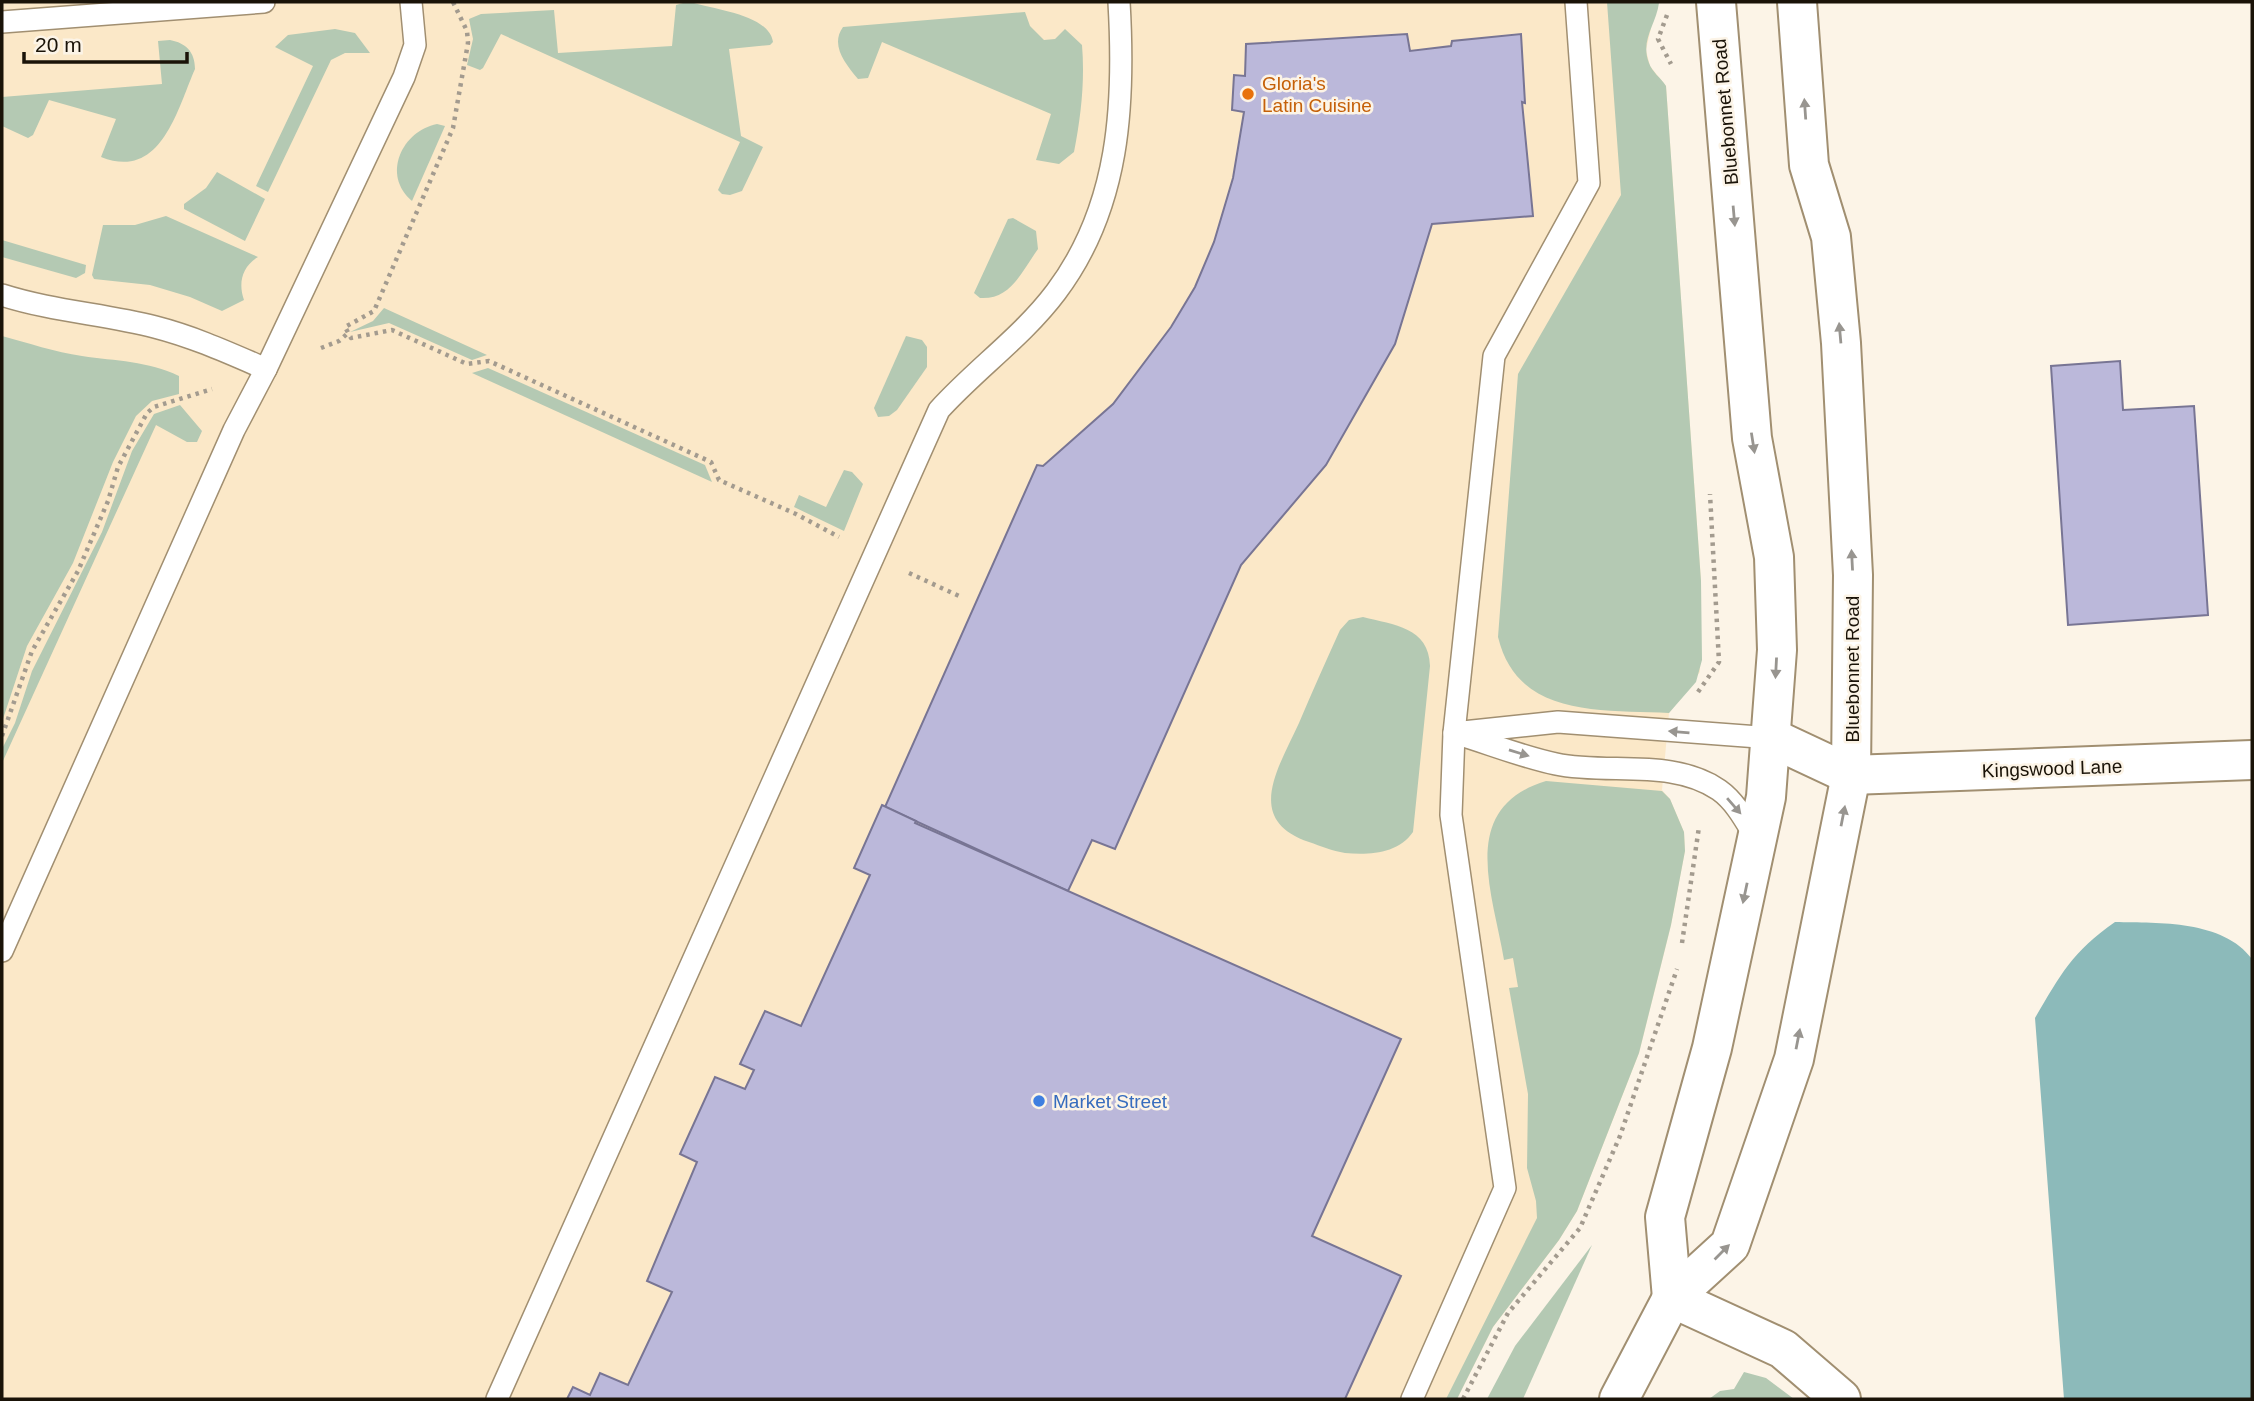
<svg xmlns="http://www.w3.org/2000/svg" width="2254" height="1401" font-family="Helvetica,sans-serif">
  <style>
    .built { fill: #fbe8c8 }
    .green { fill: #b4c9b3 }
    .water { fill: #8cbaba }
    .building { fill: #bbb8da; stroke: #787594; stroke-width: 2 }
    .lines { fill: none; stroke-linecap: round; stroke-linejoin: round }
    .lane-casing { stroke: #a18f71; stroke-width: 24 }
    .street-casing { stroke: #a18f71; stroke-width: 42 }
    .secondary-casing { stroke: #a18f71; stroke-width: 42 }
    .path { stroke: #a39b8f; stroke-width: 4.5; stroke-dasharray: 3.5 5; stroke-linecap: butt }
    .lane { stroke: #fff; stroke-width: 21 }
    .street { stroke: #fff; stroke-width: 38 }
    .secondary { stroke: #fff; stroke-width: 38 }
    .oneway { fill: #989590 }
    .food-dot { fill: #e8710a; stroke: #fcf4e7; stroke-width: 2.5 }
    .shop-dot { fill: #3f7fe0; stroke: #fcf4e7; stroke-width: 2.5 }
    .labels { text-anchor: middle; stroke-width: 5; stroke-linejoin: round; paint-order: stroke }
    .food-label { font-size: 19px; fill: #c56008; stroke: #fcf4e7; text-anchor: start }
    .street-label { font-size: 19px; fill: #1a1308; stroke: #fcf4e7 }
    .shop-label { font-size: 19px; fill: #366cbe; stroke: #fcf4e7; text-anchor: start }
  </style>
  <rect width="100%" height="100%" fill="#fcf4e7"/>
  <path class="built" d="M2 2H1657L1646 50 1650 66 1666 86 1701 581 1700 672 1669 713 1662 790 1670 799 1684 832 1685 851 1671 925 1639 1053 1577 1211 1559 1240 1493 1327 1457 1399H2Z"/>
  <g class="green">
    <path d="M1607 2 1659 3C1656 25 1640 40 1649 63 1652 72 1661 78 1666 86L1701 581 1702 660 1696 682 1669 713C1602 709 1518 719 1498 637L1518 374 1621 195Z"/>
    <path d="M683 3H694C717 10 769 15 773 42L770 45 729 49 741 136 763 147 742 191 730 195 722 194 718 190 740 142 501 34 483 68 480 70 467 65 473 39 469 19 481 14 554 10 558 53 672 46 676 5Z"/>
    <path d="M1025 12 1030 26 1044 40 1055 39 1065 29 1082 45C1085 81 1081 116 1074 152L1059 164 1036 160 1051 114 882 42 868 78 858 79C845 63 830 45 843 27Z"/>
    <path d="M335 29 355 33 370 53H345L331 60 268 192 256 186 313 66 275 47 288 35Z"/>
    <path d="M170 40C186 43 195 52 195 69 177 110 161 181 101 157L116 119 49 100 33 135 28 138 2 126V97L162 84 158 41Z"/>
    <path d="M437 124 445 126 412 201C381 175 402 131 437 124Z"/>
    <path d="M217 172 265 199 245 241 184 209V204L206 188Z"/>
    <path d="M166 216 258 257C242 267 238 283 244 300L222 311 190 297 150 285 94 279 92 275 103 225H135Z"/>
    <path d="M1013 218 1036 231 1038 249C1022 271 1011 300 980 298L974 293 1008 219Z"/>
    <path d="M2 240 86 265 85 273 76 278 2 257Z"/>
    <path d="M384 308 487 355 472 360 389 323 350 332 373 321Z"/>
    <path d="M2 336C28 343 55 352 82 356 116 361 148 361 179 376V394L152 401 136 416 113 462 73 563 27 646 2 722Z"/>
    <path d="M906 336 922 340 927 347V367L897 410 889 416 878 417 874 408Z"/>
    <path d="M488 368 705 465 712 482 472 373Z"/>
    <path d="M180 405 202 431 197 442H187L156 425 2 763V749L15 723 32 671 102 532 132 451 154 414Z"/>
    <path d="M844 470 852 472 863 484 844 531 794 507 799 495 826 507Z"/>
    <path d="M1363 617C1394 625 1429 627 1430 666L1413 832C1398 854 1369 855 1345 853 1332 851 1321 846 1309 842 1243 820 1279 767 1299 723 1312 692 1326 661 1340 630L1349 620Z"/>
    <path d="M1546 781 1662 791 1670 799 1684 832 1685 851 1671 925 1639 1053 1577 1211 1559 1240 1493 1327 1457 1399H1446L1537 1218 1536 1201 1527 1168 1528 1094 1509 988 1518 987 1513 958 1504 960C1493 893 1457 808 1546 781Z"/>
    <path d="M1592 1245 1523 1399H1487L1515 1346Z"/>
    <path d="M1744 1372 1766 1378 1794 1399H1709L1720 1391 1734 1389Z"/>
  </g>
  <path class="water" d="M2115 922C2159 923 2223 920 2252 959V1399H2064L2035 1018C2061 974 2072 952 2115 922Z"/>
  <g class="building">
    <path d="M1407 34 1410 51 1451 46 1452 41 1521 34 1525 103 1522 102 1533 216 1432 224 1395 344 1326 465 1241 565 1115 849 1092 840 1068 891 885 807 1037 465 1043 466 1113 404 1171 327 1195 287 1214 242 1233 178 1244 112 1232 110 1234 75 1245 76 1246 44Z"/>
    <path d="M2120 361 2123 410 2194 406 2208 615 2068 625 2051 366Z"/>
    <path d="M882 805 916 821 915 823 1401 1039 1312 1236 1401 1276 1345 1399H567L573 1387 590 1395 600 1373 628 1385 672 1292 647 1281 697 1162 680 1154 715 1077 745 1089 754 1070 740 1064 765 1011 801 1026 870 875 854 868Z"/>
  </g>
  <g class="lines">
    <defs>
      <g id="lane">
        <path d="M2 22 264 2"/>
        <path d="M2 295C52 311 104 314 155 327 194 337 229 353 266 369"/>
        <path d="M1463 732 1558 722 1772 738"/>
        <path d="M1454 733C1488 743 1522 757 1556 764 1608 775 1673 758 1719 790 1736 802 1746 822 1757 840"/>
        <path d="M2 951 234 430 266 369 404 77 415 45 411 2"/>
        <path d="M497 1399 939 410C976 369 1023 336 1056 292 1120 207 1125 104 1119 2"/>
        <path d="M1412 1399 1505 1188 1451 815 1454 733 1494 356 1589 183 1576 2"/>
      </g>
      <g id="street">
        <path d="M1851 775 2252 760"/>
        <path d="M1672 1298 1783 1349 1841 1399"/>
      </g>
      <g id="secondary">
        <path d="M1772 738 1851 775"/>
        <path d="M1672 1298 1665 1217 1712 1048 1766 797 1777 650 1774 557 1752 438 1716 2"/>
        <path d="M1619 1399 1672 1298 1730 1245 1794 1059 1851 775 1853 575 1841 343 1831 237 1809 165 1797 2"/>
      </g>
    </defs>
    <use href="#lane" class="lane-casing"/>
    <use href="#street" class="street-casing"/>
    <use href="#secondary" class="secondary-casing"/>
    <g class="path">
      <path d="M453 2 467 31 468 43 453 128 374 311 345 327 351 338 392 330 467 364 489 361 711 462 719 480 796 514 839 537"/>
      <path d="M1667 15 1658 39 1671 64"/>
      <path d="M321 348 339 341 348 333"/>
      <path d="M909 573 959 596"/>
      <path d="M1698 692 1719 662 1710 494"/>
      <path d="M2 736 32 651 78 571 108 501 118 467 147 413 154 407 212 389"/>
      <path d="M1682 943 1699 827"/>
      <path d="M1463 1399 1508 1313 1580 1228 1620 1136 1677 969"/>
    </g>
    <use href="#lane" class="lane"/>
    <use href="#street" class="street"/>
    <use href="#secondary" class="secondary"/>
  </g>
  <defs><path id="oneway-solid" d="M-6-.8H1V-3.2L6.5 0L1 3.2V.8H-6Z" transform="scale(1.75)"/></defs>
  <g class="oneway">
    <use href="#oneway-solid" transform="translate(1805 109) rotate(-94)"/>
    <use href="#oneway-solid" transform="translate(1734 216) rotate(85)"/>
    <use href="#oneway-solid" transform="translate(1840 333) rotate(-95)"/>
    <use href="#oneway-solid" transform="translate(1753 443) rotate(81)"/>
    <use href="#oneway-solid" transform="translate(1852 560) rotate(-93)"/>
    <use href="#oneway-solid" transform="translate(1776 668) rotate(93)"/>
    <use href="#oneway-solid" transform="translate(1679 732) rotate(-175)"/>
    <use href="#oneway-solid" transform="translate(1519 753) rotate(17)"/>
    <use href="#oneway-solid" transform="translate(1734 806) rotate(49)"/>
    <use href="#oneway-solid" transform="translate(1843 816) rotate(-79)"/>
    <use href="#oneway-solid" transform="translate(1745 893) rotate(102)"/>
    <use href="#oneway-solid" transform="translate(1798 1039) rotate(-79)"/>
    <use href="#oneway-solid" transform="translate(1722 1252) rotate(-45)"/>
  </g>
  <circle class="food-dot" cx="1248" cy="94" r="7"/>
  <circle class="shop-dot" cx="1039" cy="1101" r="7"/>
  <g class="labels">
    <g class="food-label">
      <text x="1262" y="90">Gloria's<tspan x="1262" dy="22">Latin Cuisine</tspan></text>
    </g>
    <g class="street-label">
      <text transform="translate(1725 112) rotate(-95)" y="7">Bluebonnet Road</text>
      <text transform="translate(1852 669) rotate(-90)" y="7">Bluebonnet Road</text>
      <text transform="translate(2052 768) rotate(-2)" y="7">Kingswood Lane</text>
    </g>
    <g class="shop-label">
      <text x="1053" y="1108">Market Street</text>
    </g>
  </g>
  <rect width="2254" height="1401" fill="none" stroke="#1a1308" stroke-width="7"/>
  <path d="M24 52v10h163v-10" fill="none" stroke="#1a1308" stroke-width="3.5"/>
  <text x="35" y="52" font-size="21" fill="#1a1308" stroke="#fcf4e7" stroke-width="5" paint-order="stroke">20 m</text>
</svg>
